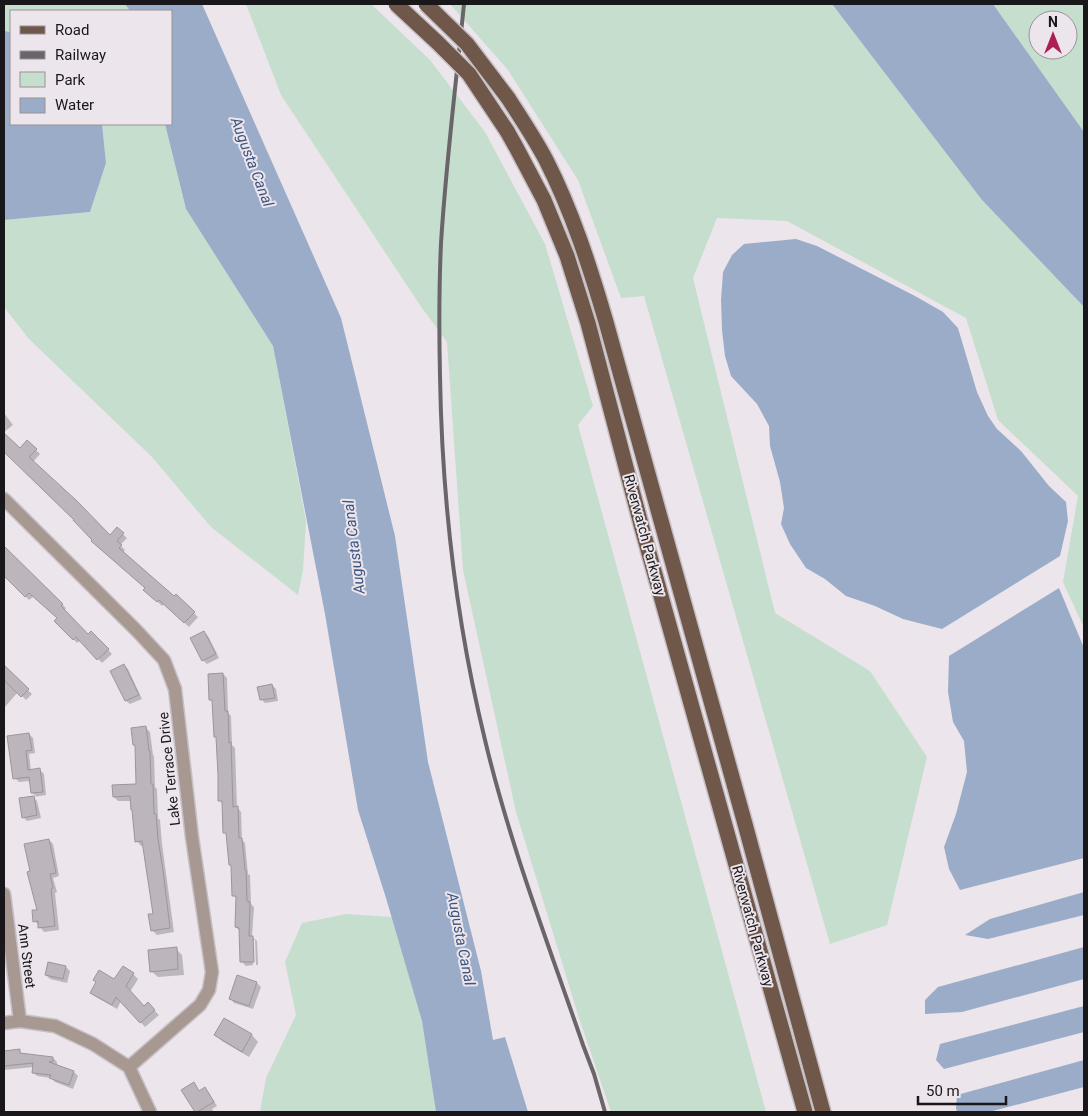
<svg xmlns="http://www.w3.org/2000/svg" width="1088" height="1116" font-family="Roboto,sans-serif">
  <style>
    .green { fill: #c6decd; fill-rule: evenodd }
    .water { fill: #9bacc8 }
    .shadow { fill: #0003 }
    .building { fill: #bcb5bb; stroke: #9c969c }
    .lines { fill: none; stroke-linecap: round; stroke-linejoin: round }
    .street-casing { stroke: #c6c0c6; stroke-width: 15 }
    .primary-casing { stroke: #c6c0c6; stroke-width: 18 }
    .street { stroke: #a79891; stroke-width: 12 }
    .primary { stroke: #6f574a; stroke-width: 15 }
    .rail { stroke: #696569; stroke-width: 4 }
    .primary-bridge-casing { stroke: #c6c0c6; stroke-width: 18; stroke-linecap: butt }
    .primary-bridge { stroke: #6f574a; stroke-width: 15 }
    .labels { text-anchor: middle; stroke-width: 4; stroke-linejoin: round; paint-order: stroke }
    .street-label { font-size: 14px; fill: #191719; stroke: #ece5ec }
    .water-label { font-size: 15px; font-style: italic; fill: #3c557e; stroke: #ece5ec }
  </style>
  <rect width="100%" height="100%" fill="#ece5ec"/>
  <g class="green">
    <path d="M4 4H125L130 11H11V32L4 31Z"/>
    <path d="M246 4H371L430 60 485 132 545 244 593 406 578 425 766 1112H611L579 1018 516 812 463 570 447 342 422 308 281 95Z"/>
    <path d="M450 4H832L982 200 1084 307V628L1063 582 1078 496 998 420 966 318 787 221 717 218 693 278 775 613 870 671 927 757 887 925 830 944 644 296 621 298 578 180 508 70Z"/>
    <path d="M993 4H1084V132ZM1038 20H1068V50H1038Z"/>
    <path d="M102 124H165L186 209 273 346 306 521 303 570 298 595 211 527 152 457 29 339 4 307V220L90 212 106 163Z"/>
    <path d="M346 914 392 917 422 1021 436 1112H260L266 1078 296 1015 285 962 302 923Z"/>
  </g>
  <g class="water">
    <path d="M125 4H202L341 318 395 536 428 762 481 971 493 1040 505 1037 528 1112H436L422 1021 386 898 358 810 325 614 273 346 186 209 165 124H171V11H130Z"/>
    <path d="M832 4H993L1084 132V307L982 200Z"/>
    <path d="M4 31 11 32V124H102L106 163 90 212 4 220Z"/>
    <path d="M796 239 817 246 915 296 943 312 958 328 977 392 988 416 997 429 1021 451 1049 486 1066 502 1068 521 1060 556 942 629 903 619 875 606 846 596 825 579 806 568 790 544 781 524 784 508 780 482 770 446 769 426 757 404 731 376 725 356 722 330 721 300 723 272 732 255 744 244Z"/>
    <path d="M1059 588 1084 648V858L960 890 949 869 944 847 956 814 967 772 964 741 953 722 948 692 949 656Z"/>
    <path d="M1084 892V915L988 939 965 935 990 919Z"/>
    <path d="M1084 947V979L962 1012 925 1014V1000L938 987Z"/>
    <path d="M1084 1006V1032L944 1069 936 1060 940 1044Z"/>
    <path d="M1084 1060V1087L989 1112H957L956 1108 957 1095Z"/>
  </g>
  <g class="shadow">
    <path d="M4 413 13 425 4 432Z"/>
    <path d="M4 433 9 440 20 450 27 442 36 450 40 454 33 462 113 540 117 529 127 538 120 545 125 550 123 553 174 597 176 596 198 617 189 627 164 604 162 606 145 590 146 588 94 540 26 472 4 451Z"/>
    <path d="M4 548 66 608 64 611 88 636 91 632 112 654 102 663 81 640 77 643 56 621 59 619 34 596 29 600 4 574Z"/>
    <path d="M204 632 208 636 219 658 207 664 203 660Z"/>
    <path d="M124 665 128 669 142 699 130 704 126 701Z"/>
    <path d="M7 670 32 694 26 700 18 692 4 708V673Z"/>
    <path d="M223 674 227 678 228 713 231 716 232 745 235 748 237 807 241 812 242 840 245 843 248 874 250 875 251 904 254 907 252 937 257 941 258 965H256L255 940H252L253 965 246 966 242 962 240 931 236 927 237 899 234 896 232 866 228 836 224 832 223 804 219 800 217 738 215 736 214 703 210 699Z"/>
    <path d="M272 685 276 689 278 701 265 703 261 699Z"/>
    <path d="M146 728 150 732 153 755 154 756 155 787 157 789 158 818 160 820 162 844 174 932 157 935 152 930 154 915 144 845 141 846 137 841 132 801H118L114 797 137 786 136 746 134 745Z"/>
    <path d="M29 734 33 738 35 753 29 754 31 771 40 770 44 774 46 795 33 797 37 801 41 818 27 821 23 817 20 799 36 796 32 793 30 781 19 782 15 778Z"/>
    <path d="M49 840 53 844 59 876 53 878 57 892 55 893 59 930 44 932 35 921 38 911 31 872Z"/>
    <path d="M176 949 182 955 184 975 158 977 151 971Z"/>
    <path d="M66 967 70 971 67 983 50 979 46 975Z"/>
    <path d="M133 974 138 979 130 992 144 1007 148 1004 159 1015 145 1027 121 1001 117 1009 96 997 91 992 115 981Z"/>
    <path d="M257 983 261 987 253 1009 234 1003 231 999Z"/>
    <path d="M225 1019 252 1035 258 1042 249 1057 222 1041 216 1035Z"/>
    <path d="M19 1051 23 1055 53 1058 57 1062V1066L74 1072 78 1076 73 1089 55 1082 51 1078 37 1076 33 1072 34 1067 4 1070V1052Z"/>
    <path d="M193 1084 200 1092 205 1089 209 1093 217 1106 212 1109 214 1112H196L183 1090Z"/>
  </g>
  <g class="building">
    <path d="M4 433 20 448 27 440 37 449 29 457 77 501 110 535 117 527 124 533 117 541 122 545 119 548 174 596 176 594 195 612 184 623 159 600 157 602 143 590 145 588 91 541 92 540 73 520H74L4 452Z"/>
    <path d="M4 546 63 604 61 606 88 634 91 631 109 649 97 660 76 637 73 640 54 621 57 618 29 593 25 597 4 576Z"/>
    <path d="M204 631 216 654 202 661 190 638Z"/>
    <path d="M124 664 139 695 125 701 110 671Z"/>
    <path d="M4 665 29 689 21 697 4 680Z"/>
    <path d="M223 673 225 711H228L229 743 231 742 233 807 238 806 239 838H242L245 870H246L247 901 250 902 249 936H253L254 962H240L239 928 235 927 236 896H232L231 865H229L226 833H223L222 801H218V775L216 737H214L212 700H209L208 674Z"/>
    <path d="M272 684 275 698 260 700 257 687Z"/>
    <path d="M146 726 149 751H150L151 784H153L154 814H156L158 839 163 870 170 928 151 931 148 914H153L142 841 135 842 132 810H131L130 796 113 797 112 785 136 784 135 745H133L131 728Z"/>
    <path d="M29 733 32 750 26 751 28 770 40 768 43 792 31 793 29 777 13 779 7 736Z"/>
    <path d="M34 796 37 815 22 818 19 798Z"/>
    <path d="M49 839 56 873 50 874 53 888 51 889 55 926 38 928V921L33 922 32 910H37L27 872 30 871 24 844Z"/>
    <path d="M177 947 178 969 150 972 148 950Z"/>
    <path d="M48 962 66 966 63 979 45 975Z"/>
    <path d="M123 966 134 973 126 986 144 1006 148 1002 155 1010 140 1023 116 997 112 1005 90 993 96 982 93 980 99 970 114 979Z"/>
    <path d="M237 975 257 982 249 1006 229 999Z"/>
    <path d="M224 1018 252 1034 242 1052 214 1035Z"/>
    <path d="M20 1049V1053L53 1057V1061L49 1062 74 1071 69 1085 49 1078 51 1075 32 1073 33 1063 4 1066V1051Z"/>
    <path d="M194 1082 199 1091 205 1087 214 1102 197 1112H195L181 1090Z"/>
  </g>
  <g class="lines">
    <defs>
      <g id="street">
        <path d="M4 499 137 631 164 660 175 689 192 837 212 972 209 990 200 1005 129 1067"/>
        <path d="M4 894 20 1021"/>
        <path d="M4 1023 20 1021 55 1026 93 1044 129 1067 150 1112"/>
      </g>
      <g id="primary">
        <path d="M508 98C521 118 535 139 546 160 572 211 590 267 606 322L745 824 823 1112"/>
        <path d="M507 131 516 147 544 200 567 256 588 323 642 528 805 1112"/>
      </g>
    </defs>
    <use href="#street" class="street-casing"/>
    <use href="#primary" class="primary-casing"/>
    <use href="#street" class="street"/>
    <use href="#primary" class="primary"/>
    <path class="rail" d="M464 4C456 83 446 163 441 243 439 287 439 332 440 376 442 498 456 621 485 740 510 845 548 943 583 1045L594 1074 605 1112"/>
    <defs>
      <g id="primary-bridge">
        <path d="M396 4 438 43 469 74 507 131"/>
        <path d="M426 4 467 44 508 98"/>
      </g>
    </defs>
    <use href="#primary-bridge" class="primary-bridge-casing"/>
    <use href="#primary-bridge" class="primary-bridge"/>
  </g>
  <g class="labels">
    <g class="street-label">
      <text transform="translate(645 535) rotate(75)" y="5">Riverwatch Parkway</text>
      <text transform="translate(169 769) rotate(-96)" y="5">Lake Terrace Drive</text>
      <text transform="translate(753 926) rotate(75)" y="5">Riverwatch Parkway</text>
      <text transform="translate(27 956) rotate(83)" y="5">Ann Street</text>
    </g>
    <g class="water-label">
      <text transform="translate(252 162) rotate(69)" y="5">Augusta Canal</text>
      <text transform="translate(354 547) rotate(-97)" y="5">Augusta Canal</text>
      <text transform="translate(461 939) rotate(79)" y="5">Augusta Canal</text>
    </g>
  </g>
  <rect width="1088" height="1116" fill="none" stroke="#191719" stroke-width="10"/>
  <rect x="10" y="10" width="162" height="115" fill="#ece5ec" stroke="#989398"/>
  <rect x="20" y="26" width="25" height="8" fill="#6f574a" stroke="#989398"/>
  <text x="55" y="35" font-size="15" fill="#191719">Road</text>
  <rect x="20" y="51" width="25" height="8" fill="#696569" stroke="#989398"/>
  <text x="55" y="60" font-size="15" fill="#191719">Railway</text>
  <rect x="20" y="72" width="25" height="15" fill="#c6decd" stroke="#989398"/>
  <text x="55" y="85" font-size="15" fill="#191719">Park</text>
  <rect x="20" y="98" width="25" height="15" fill="#9bacc8" stroke="#989398"/>
  <text x="55" y="110" font-size="15" fill="#191719">Water</text>
  <g transform="translate(1053 35)"><circle r="24" fill="#ece5ec" stroke="#989398"/>
  <path d="M0-4L9 19L0 12L-9 19Z" fill="#ae1e52"/>
  <text y="-8" font-size="14" font-weight="bold" text-anchor="middle" fill="#191719">N</text>
  </g>
  <path d="M918 1096v8h88v-8" fill="none" stroke="#191719" stroke-width="2.5"/>
  <text x="926" y="1096" font-size="15" fill="#191719" stroke="#ece5ec" stroke-width="4" paint-order="stroke">50 m</text>
</svg>
